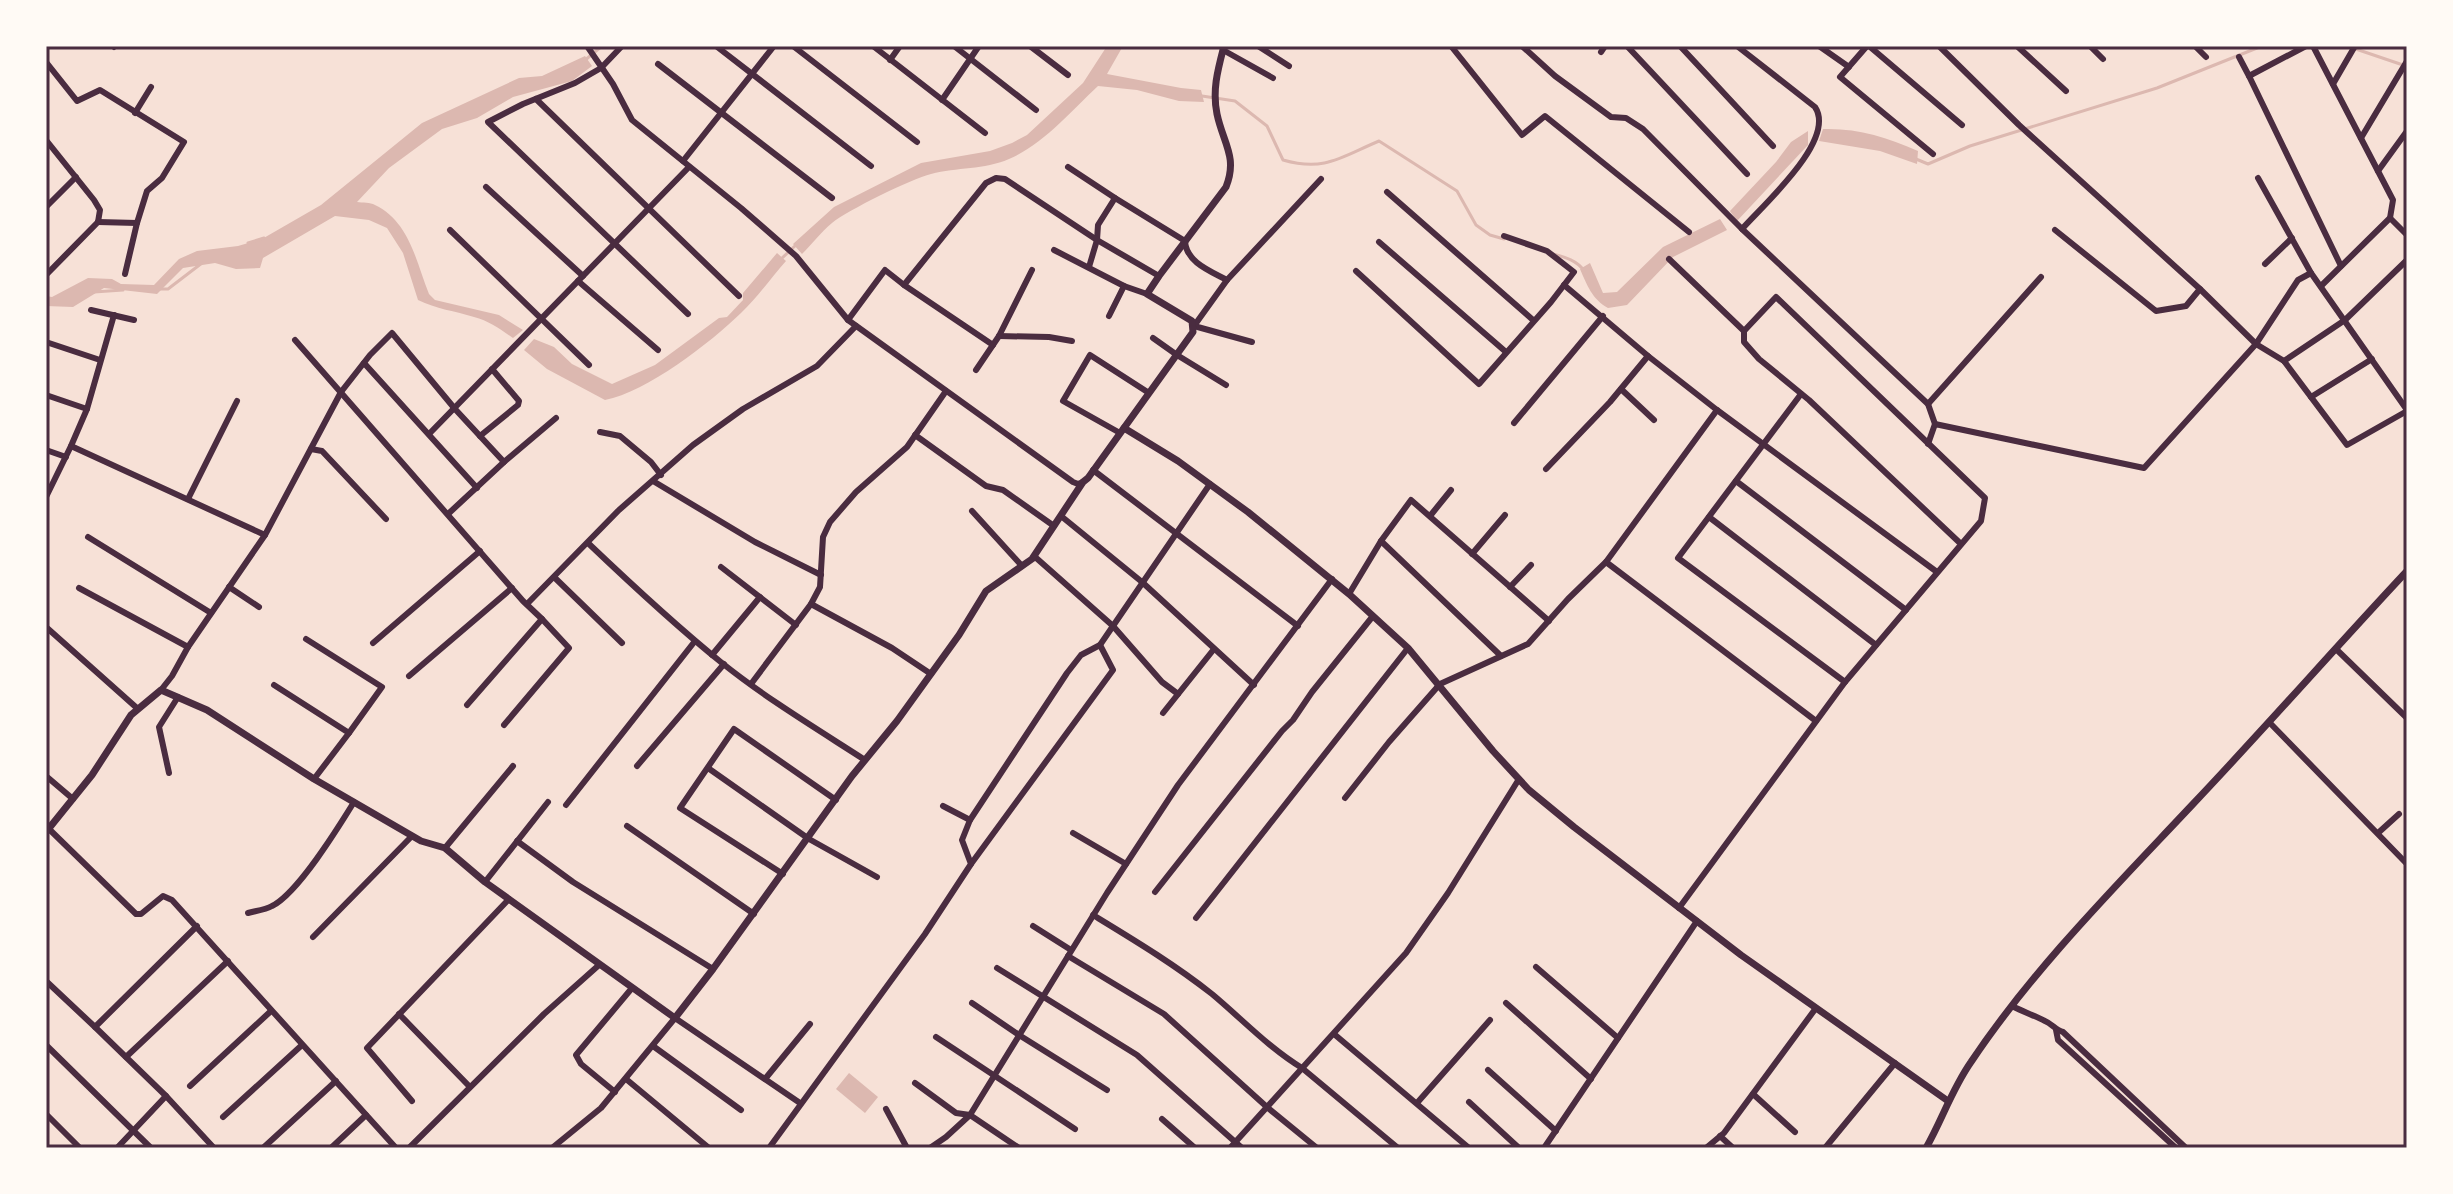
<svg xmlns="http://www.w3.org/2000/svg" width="2453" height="1194" font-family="'Asap Condensed',sans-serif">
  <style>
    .water { fill: #dcb8b0 }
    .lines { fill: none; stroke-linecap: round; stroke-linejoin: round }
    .stream { stroke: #dcb8b0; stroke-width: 3 }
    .minor { stroke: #4a2c40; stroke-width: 6 }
    .tertiary { stroke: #4a2c40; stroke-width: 7 }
    .neatline { fill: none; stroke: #4a2c40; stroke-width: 3 }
  </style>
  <rect width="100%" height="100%" fill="#f7e1d7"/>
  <g class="water">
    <path d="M1107 46H1123L1107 74 1181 88 1201 90 1204 102 1179 101 1137 90 1098 86C1071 111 1044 144 1009 159 984 170 957 167 931 174 911 179 848 210 832 223 821 232 812 244 802 254L793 244 834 207 921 163 990 151 1012 143 1027 135 1083 83Z"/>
    <path d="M585 56 592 66 572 81 513 97 477 118 442 129 389 168 357 202C363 203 370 202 375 205 410 222 416 262 429 294L435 300 499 315 523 330 513 338C500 329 489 321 474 317 455 311 436 309 418 300L403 253 387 228 369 220 335 216 263 258 260 268 236 269 215 263 183 268 157 294 104 288 73 307 46 306V296L52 297 88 278 112 279 121 284 154 285 179 259 197 251 238 246 262 239 321 205 422 123 519 78 542 76Z"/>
    <path d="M1823 129C1858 128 1886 137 1918 151L1917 164 1880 151 1819 141Z"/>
    <path d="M1808 131V145L1737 221 1730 211 1776 162 1791 142Z"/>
    <path d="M1720 219 1727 230 1673 257 1627 305 1608 308C1592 299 1587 285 1580 269L1590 263 1603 293 1617 292 1663 247Z"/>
    <path d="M777 253 786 261C771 278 757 298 741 313 710 343 647 392 605 400L547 369 524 350 534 339 554 347 572 364 612 384 655 365 719 318 727 317 743 300V293Z"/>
    <path d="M849 1073 878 1097 865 1113 836 1089Z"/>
  </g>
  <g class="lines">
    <g class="stream">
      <path d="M2347 46 2403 65"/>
      <path d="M584 61 602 46"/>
      <path d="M1202 96 1235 101 1267 126 1283 160C1325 172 1341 157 1379 141L1457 191 1476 225 1490 235 1504 239"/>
      <path d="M1916 159 1928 164 1970 146 2157 88 2262 46"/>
      <path d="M248 243 264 238"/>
      <path d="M1553 254C1565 257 1578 261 1584 271"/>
      <path d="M781 259 796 245"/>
      <path d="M158 289H168L202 263"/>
      <path d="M94 292 123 290"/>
    </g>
    <g class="minor">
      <path d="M113 46 114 47"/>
      <path d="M587 46 613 84 632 120 741 208 796 256 848 320 1073 482 1078 484 1083 482"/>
      <path d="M622 46 601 68 575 83 523 104 488 122 688 314"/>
      <path d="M716 46 871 166"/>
      <path d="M793 46 917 142"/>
      <path d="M873 46 985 133"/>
      <path d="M954 46 1036 110"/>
      <path d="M1030 46 1068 75"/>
      <path d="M1258 46 1289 66"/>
      <path d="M1451 46 1522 135 1545 116 1689 232"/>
      <path d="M1522 46 1555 76 1611 117 1626 118 1643 129 1742 229 1928 404 1935 424"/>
      <path d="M1627 46 1747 174"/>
      <path d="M1680 46 1773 146"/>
      <path d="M1737 46 1815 107C1837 140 1763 205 1742 229"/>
      <path d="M1819 46 1849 67"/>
      <path d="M1867 46 1840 77 1933 154"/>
      <path d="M1869 46 1962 125"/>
      <path d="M1939 46 2019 125 2200 289 2256 344 2284 361 2347 445 2407 411"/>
      <path d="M2017 46 2066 91"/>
      <path d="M2090 46 2103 59"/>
      <path d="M2195 46 2206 57"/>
      <path d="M2306 46 2249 76 2341 266"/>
      <path d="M2313 46 2393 200 2390 218 2321 286"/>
      <path d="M1223 50 1273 78"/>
      <path d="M1601 52 1605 46"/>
      <path d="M2239 57 2249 76"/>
      <path d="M890 60 900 46"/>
      <path d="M46 62 77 101 100 90 184 142 162 178 147 191 137 223 98 222"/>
      <path d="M658 64 832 198"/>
      <path d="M2333 84 2355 46"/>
      <path d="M536 99 739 296"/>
      <path d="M942 100 979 46"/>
      <path d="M135 113 151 87"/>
      <path d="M2361 138 2407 61"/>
      <path d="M46 140 94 200 100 210 98 222"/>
      <path d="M683 161 774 46"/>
      <path d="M1068 167 1115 198 1185 241C1186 262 1210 271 1227 280"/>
      <path d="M2378 171 2407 131"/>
      <path d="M2258 178 2311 273 2407 410"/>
      <path d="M486 187 583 276"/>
      <path d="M1387 192 1533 320"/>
      <path d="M46 207 76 177"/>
      <path d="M2390 218 2407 235"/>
      <path d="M450 230 589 365"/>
      <path d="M2055 230 2156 311 2186 306 2200 289"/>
      <path d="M1379 242 1506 352"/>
      <path d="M1054 250 1124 286 1147 294"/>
      <path d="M1669 259 1744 331"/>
      <path d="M2265 264 2292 238"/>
      <path d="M1089 267 1097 240 1098 225 1115 198"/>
      <path d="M1356 271 1479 384 1551 302 1574 272 1547 251 1504 236"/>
      <path d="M125 274 137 223"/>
      <path d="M46 275 98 222"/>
      <path d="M578 281 658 350"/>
      <path d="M904 285 986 183 996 178 1005 179 1097 240 1159 276"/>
      <path d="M1564 285 1648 356 1717 410 1937 572"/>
      <path d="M91 310 134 320"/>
      <path d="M1109 316 1124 286"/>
      <path d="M848 320 885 270 904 285 993 345"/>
      <path d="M999 336 1049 337 1072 341"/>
      <path d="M1153 338 1177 355 1226 385"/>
      <path d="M295 340 523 601 542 619 467 705"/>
      <path d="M46 342 100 360"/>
      <path d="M1252 342 1194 326 1227 280 1321 179"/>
      <path d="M2284 361 2345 320 2407 260"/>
      <path d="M364 363 477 488"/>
      <path d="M976 370 999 336 1032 270"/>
      <path d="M1621 389 1654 420"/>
      <path d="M1801 394 1678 558 1845 682"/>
      <path d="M46 395 87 409"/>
      <path d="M2311 397 2372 359"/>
      <path d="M1928 404 2041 277"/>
      <path d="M1514 423 1603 316"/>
      <path d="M600 432 620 436 651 462 661 475"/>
      <path d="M430 433 689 167"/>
      <path d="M1120 433 1063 401 1090 355 1149 393"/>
      <path d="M915 435 986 486 1003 490 1054 526"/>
      <path d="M480 436 518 405 519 401 492 369"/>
      <path d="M1928 444 1935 424 2144 468 2256 344 2298 280 2311 273"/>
      <path d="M71 446 265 535"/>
      <path d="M311 449 322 451 386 519"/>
      <path d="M46 450 66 457"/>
      <path d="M504 462 556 418"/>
      <path d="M1546 469 1610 402 1648 356"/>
      <path d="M1093 470 1298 626"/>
      <path d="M653 481 755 542 821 575"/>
      <path d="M1736 481 1906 610"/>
      <path d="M46 497 71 446 87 409 114 315"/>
      <path d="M188 499 237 401"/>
      <path d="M972 511 1022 566"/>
      <path d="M1061 516 1142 582 1254 685"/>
      <path d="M1430 516 1451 490"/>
      <path d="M1709 517 1876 645"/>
      <path d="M88 537 211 613"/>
      <path d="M1381 541 1501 656"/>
      <path d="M588 543C631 584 675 625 722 663 767 699 817 729 865 760"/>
      <path d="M1472 554 1505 515"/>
      <path d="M1034 556 1113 626 1162 682 1178 694"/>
      <path d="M1606 562 1816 721"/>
      <path d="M721 567 796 625"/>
      <path d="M554 577 622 643"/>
      <path d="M229 587 259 607"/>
      <path d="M1510 587 1531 565"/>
      <path d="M79 588 188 647"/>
      <path d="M1349 594 1381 541 1411 500 1549 621"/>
      <path d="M527 604 619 510 693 445 743 409 817 366 856 326"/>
      <path d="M811 604 892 648 931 674"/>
      <path d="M46 627 138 709"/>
      <path d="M306 639 382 687 349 733"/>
      <path d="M373 643 480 551"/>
      <path d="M2336 649 2407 718"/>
      <path d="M712 655 760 597"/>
      <path d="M409 676 512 588"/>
      <path d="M751 684 811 604 820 587 823 537 830 522 856 492 907 447 946 391"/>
      <path d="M274 685 349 733 314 779"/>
      <path d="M161 690 172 676 188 647 265 535 341 392 370 355 392 333 455 409 504 462 448 514"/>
      <path d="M1163 713 1214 649"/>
      <path d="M2269 722 2407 864"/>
      <path d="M504 725 569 648 542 619"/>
      <path d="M637 766 724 664"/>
      <path d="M708 768 809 839 877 877"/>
      <path d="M169 773 159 727 178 697"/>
      <path d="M46 776 73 799"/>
      <path d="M1345 798 1389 742 1440 684 1528 644 1568 599 1606 562 1717 410"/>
      <path d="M566 805 695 641"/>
      <path d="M943 806 970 820"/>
      <path d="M627 826 754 914"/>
      <path d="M49 829 136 914H141L163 896 172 900 396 1148"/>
      <path d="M1073 833 1126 864"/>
      <path d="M2378 833 2399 814"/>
      <path d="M517 841 573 882 713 969"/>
      <path d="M445 848 513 766"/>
      <path d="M971 864 1113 670 1100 645"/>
      <path d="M783 874 680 808 734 729 836 800"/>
      <path d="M485 882 548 802"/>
      <path d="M1155 892 1282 731 1293 720 1312 692 1373 616"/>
      <path d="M1679 908 1845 682 1981 521 1985 498 1776 297 1744 331V342L1759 359 1809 400 1961 544"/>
      <path d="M248 913C255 911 265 910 272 906 298 893 338 828 354 802"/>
      <path d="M1093 915C1134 940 1174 964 1212 994 1242 1019 1269 1048 1302 1068L1398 1148"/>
      <path d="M1196 918 1408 648"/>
      <path d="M197 926 95 1027 166 1096 214 1148"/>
      <path d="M1033 926 1071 950"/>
      <path d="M313 937 412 836"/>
      <path d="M1068 956 1164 1014 1268 1108 1317 1148"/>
      <path d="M1536 967 1618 1038"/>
      <path d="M997 968 1137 1055 1242 1148"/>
      <path d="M46 981 95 1027"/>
      <path d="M972 1003 1019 1035 1107 1090"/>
      <path d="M1506 1003 1591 1079"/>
      <path d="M2012 1006C2024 1012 2035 1016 2045 1021 2052 1024 2056 1030 2063 1032L2186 1148"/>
      <path d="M399 1014 469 1086"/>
      <path d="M2056 1030 2058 1040 2176 1148"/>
      <path d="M1334 1034 1469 1148"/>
      <path d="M936 1037 1075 1129"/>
      <path d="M46 1045 151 1148"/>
      <path d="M653 1046 741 1110"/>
      <path d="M126 1057 228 961"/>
      <path d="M1488 1070 1556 1131"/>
      <path d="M626 1079 709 1148"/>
      <path d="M765 1079 810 1024"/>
      <path d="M915 1083 956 1113 970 1115 1019 1148"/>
      <path d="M190 1086 271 1011"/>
      <path d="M615 1092 581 1064 576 1055 632 988"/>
      <path d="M1753 1094 1795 1132"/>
      <path d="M412 1101 367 1048 509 899"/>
      <path d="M1469 1102 1519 1148"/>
      <path d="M1417 1103 1490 1020"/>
      <path d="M886 1109 907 1148"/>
      <path d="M46 1114 80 1148"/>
      <path d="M223 1117 302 1045"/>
      <path d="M1162 1119 1195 1148"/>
      <path d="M1720 1136 1733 1148"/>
      <path d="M117 1148 166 1096"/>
      <path d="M263 1148 336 1081"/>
      <path d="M331 1148 366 1115"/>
      <path d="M409 1148 544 1014 599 965"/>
      <path d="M552 1148 601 1108 675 1018 800 1103"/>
      <path d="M769 1148 925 934 971 864 962 840 970 820 1067 673 1081 655 1100 645 1210 484"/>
      <path d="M930 1148 946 1137 970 1115 1107 893 1178 785 1332 579"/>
      <path d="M1230 1148 1406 953 1448 893 1519 779"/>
      <path d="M1544 1148 1697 921"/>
      <path d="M1706 1148 1724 1133 1816 1008"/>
      <path d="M1825 1148 1895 1063"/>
    </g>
    <g class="tertiary">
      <path d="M1124 428 1178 461 1248 512 1349 594 1408 648 1493 751 1529 790 1574 827 1741 955 1948 1101"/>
      <path d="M46 832 92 775 131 715 161 690 207 710 314 779 421 841 445 848 485 882 675 1018 713 969 852 776 897 721 959 635 986 591 1032 559 1083 482 1088 478 1193 332 1192 321 1147 294 1159 276 1226 187C1238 157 1223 143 1217 114 1212 90 1218 69 1224 46"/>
      <path d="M1926 1148C1942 1120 1952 1089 1971 1062 2033 969 2117 885 2193 804 2265 728 2335 648 2407 571"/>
    </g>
  </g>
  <rect width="2453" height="1194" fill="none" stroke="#fffaf5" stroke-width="96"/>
  <rect x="48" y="48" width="2357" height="1098" class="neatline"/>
</svg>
